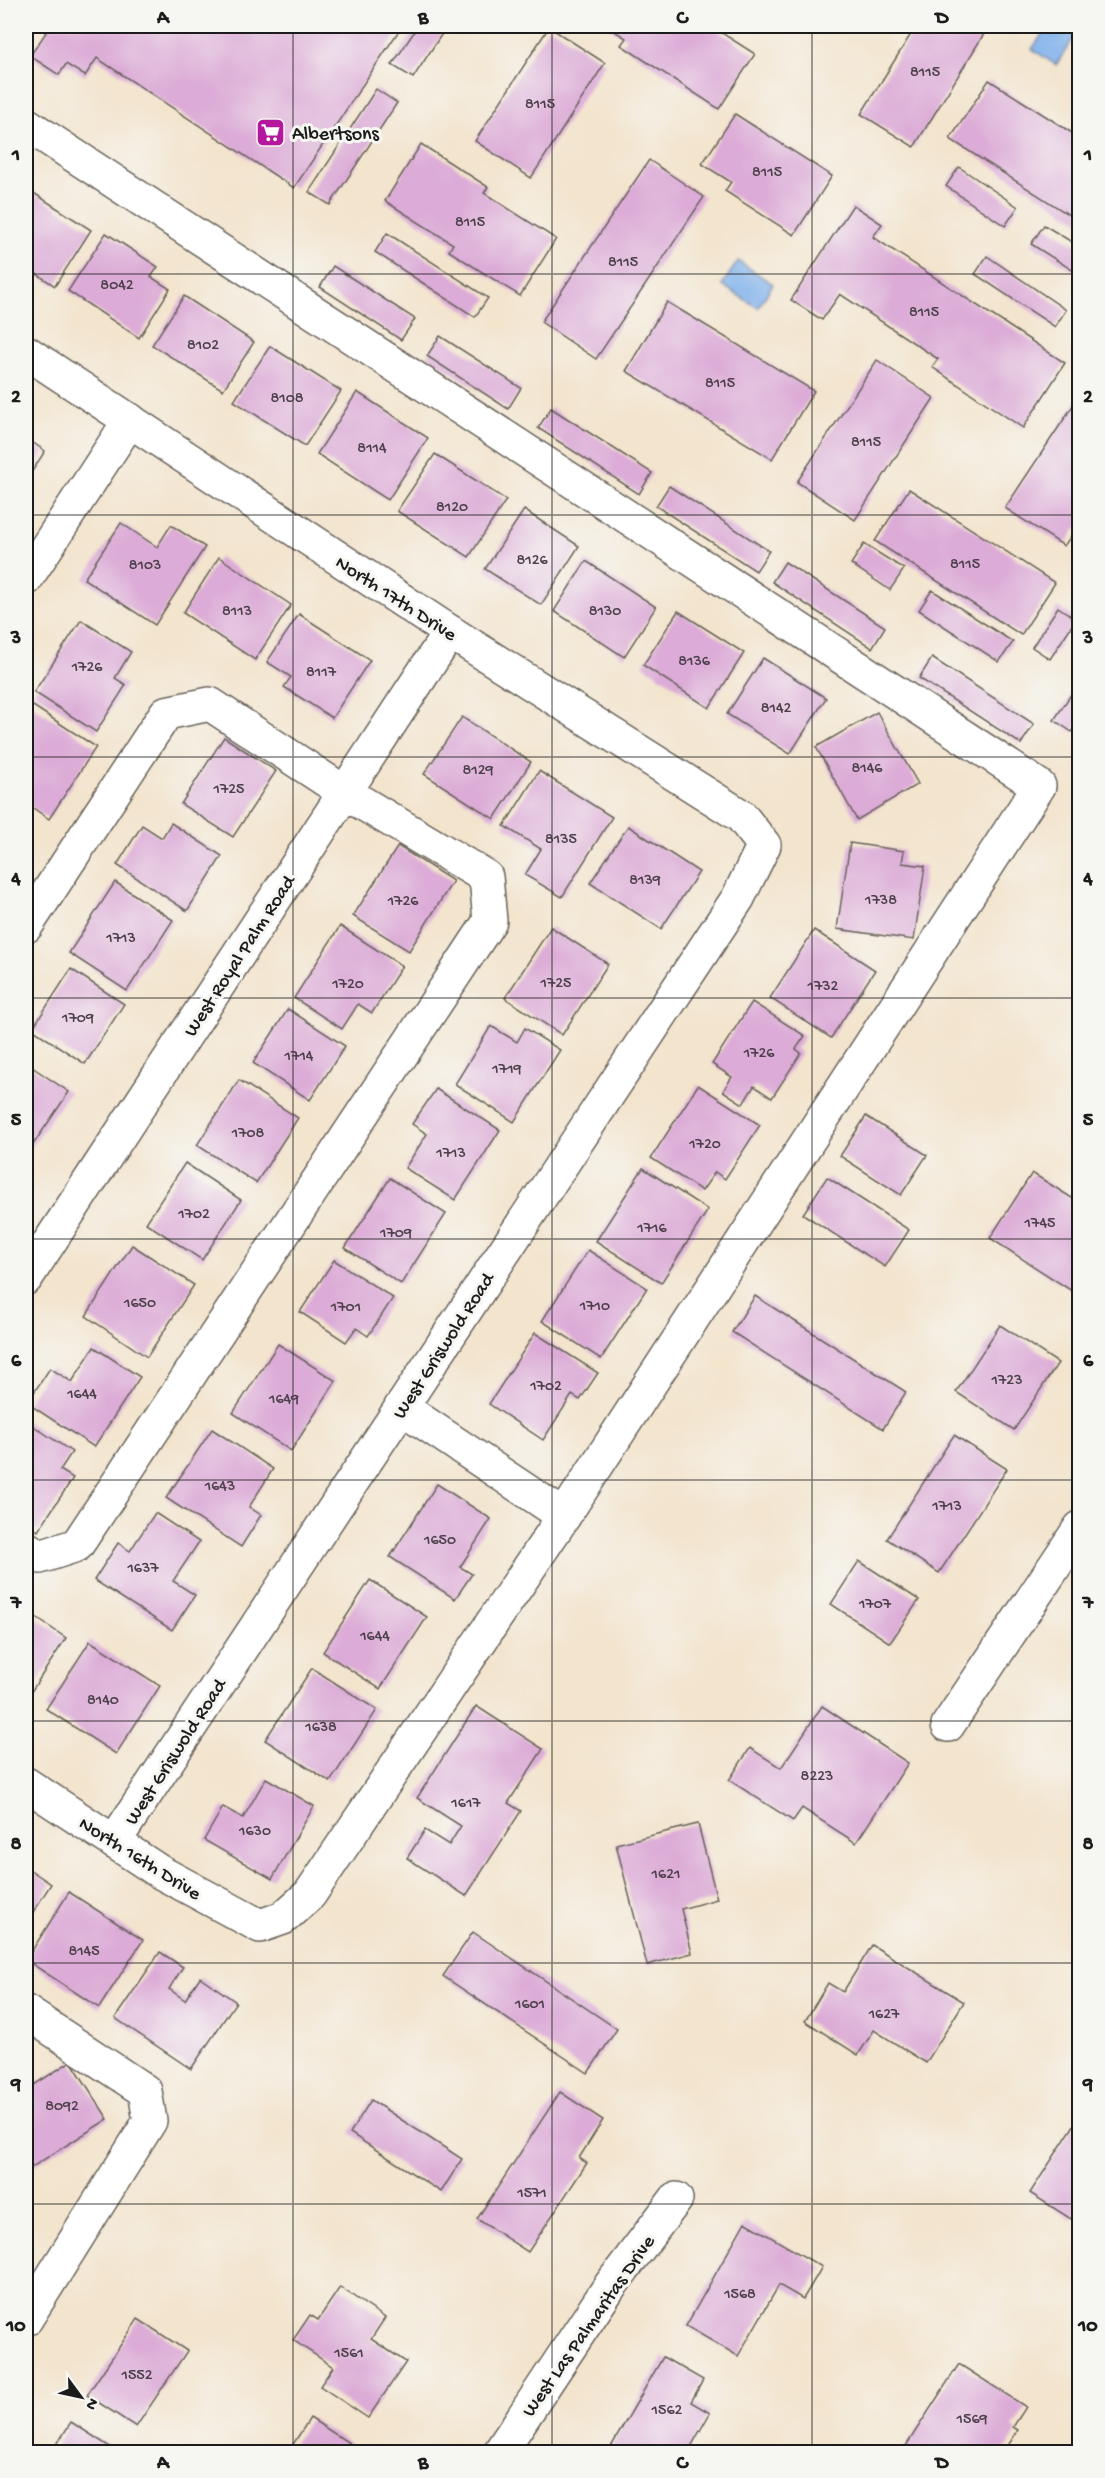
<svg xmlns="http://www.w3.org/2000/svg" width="1105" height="2478" font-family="'Gochi Hand',sans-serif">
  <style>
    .water { fill: #7fb0eb; stroke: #4e6684; stroke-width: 1.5 }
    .building { fill: #dcabd7 }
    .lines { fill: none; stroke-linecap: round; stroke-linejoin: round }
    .minor-casing { stroke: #67625a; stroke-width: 36 }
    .minor { stroke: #fff; stroke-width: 33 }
    .grid { fill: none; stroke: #1c1c1c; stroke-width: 1.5; stroke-opacity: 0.55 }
    .labels { text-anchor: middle; stroke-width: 6; stroke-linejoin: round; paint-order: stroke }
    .number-label { font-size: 16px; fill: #4c404b }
    .poi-label { font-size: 20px; fill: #1c1c1c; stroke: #f6f6f2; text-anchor: start }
    .street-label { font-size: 20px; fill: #1c1c1c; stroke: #f6f6f2 }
    .neatline { fill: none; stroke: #1c1c1c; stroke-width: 2 }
    .grid-label { font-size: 20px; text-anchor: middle; font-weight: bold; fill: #1c1c1c }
  </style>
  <rect width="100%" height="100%" fill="#f6f6f2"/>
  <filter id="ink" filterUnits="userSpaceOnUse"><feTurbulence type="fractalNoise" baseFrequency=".0167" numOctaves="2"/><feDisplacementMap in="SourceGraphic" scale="12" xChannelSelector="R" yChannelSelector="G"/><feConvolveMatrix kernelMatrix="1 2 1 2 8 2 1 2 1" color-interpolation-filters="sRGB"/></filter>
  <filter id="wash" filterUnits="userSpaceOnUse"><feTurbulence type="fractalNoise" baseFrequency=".008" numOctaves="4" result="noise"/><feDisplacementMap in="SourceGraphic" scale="24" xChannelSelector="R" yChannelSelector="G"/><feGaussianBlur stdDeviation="1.35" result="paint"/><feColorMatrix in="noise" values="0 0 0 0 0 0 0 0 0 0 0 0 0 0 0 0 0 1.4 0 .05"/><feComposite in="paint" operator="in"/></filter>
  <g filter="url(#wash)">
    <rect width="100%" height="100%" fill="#f3e4cd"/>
    <g class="water">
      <path d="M1048 26H1079V30L1056 65 1032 49Z"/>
      <path d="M738 261 773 284 758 308 722 285Z"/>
    </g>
    <g id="blocks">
      <g class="building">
        <path d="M46 26H402L294 188 97 58 85 76 66 64 59 75 30 56 49 28Z"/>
        <path d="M418 26H447L413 78 392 65Z"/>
        <path d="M606 26H711L755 54 719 109 621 45 626 38Z"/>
        <path d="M916 26H989L914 147 861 114Z"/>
        <path d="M549 27 605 63 531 178 475 141Z"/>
        <path d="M989 80 1080 138V222L950 139Z"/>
        <path d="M376 89 397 103 330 205 309 192Z"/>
        <path d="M735 114 832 176 794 235 725 191 731 182 702 164Z"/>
        <path d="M421 144 488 187 484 193 556 239 520 296 449 251 453 244 385 201Z"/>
        <path d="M649 160 704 197 596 359 541 322Z"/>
        <path d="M959 167 1018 207 1005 226 946 186Z"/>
        <path d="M26 188 91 230 55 286 26 267Z"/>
        <path d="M853 205 882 224 873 237 1065 363 1023 428 932 367 938 359 840 294 822 320 791 300Z"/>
        <path d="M1044 225 1080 247V275L1031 244Z"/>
        <path d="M106 233 158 267 151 277 170 289 139 338 68 291Z"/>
        <path d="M387 233 488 298 475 317 375 252Z"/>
        <path d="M987 256 1066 310 1055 327 975 274Z"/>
        <path d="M333 266 415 319 401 340 320 287Z"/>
        <path d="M184 296 254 342 223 390 152 345Z"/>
        <path d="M667 302 814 391 772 459 626 371Z"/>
        <path d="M440 336 521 388 508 409 427 356Z"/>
        <path d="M270 346 341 391 305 446 234 401Z"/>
        <path d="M877 360 934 398 855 520 797 482Z"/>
        <path d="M357 392 428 438 388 500 317 454Z"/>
        <path d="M1080 395V523L1064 546 1005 508Z"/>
        <path d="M551 408 652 473 639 494 538 428Z"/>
        <path d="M26 438 45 451 26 481Z"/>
        <path d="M435 454 506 500 469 557 397 511Z"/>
        <path d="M669 486 769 551 756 571 656 506Z"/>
        <path d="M909 489 1055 583 1021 635 875 541Z"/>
        <path d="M524 510 579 546 541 605 485 569Z"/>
        <path d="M121 523 157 547 171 525 205 547 155 625 84 579Z"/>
        <path d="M864 544 904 569 890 590 851 564Z"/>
        <path d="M219 557 291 605 255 660 183 613Z"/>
        <path d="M586 561 656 607 624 657 554 611Z"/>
        <path d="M785 562 885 627 872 648 772 582Z"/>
        <path d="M932 590 1013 642 999 662 919 610Z"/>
        <path d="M1058 607 1076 619 1050 659 1032 647Z"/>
        <path d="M678 611 744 653 709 708 643 665Z"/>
        <path d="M299 614 370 660 332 718 284 687 291 677 267 662Z"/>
        <path d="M81 620 131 652 115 678 126 685 96 732 34 692Z"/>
        <path d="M763 658 826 698 790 754 727 714Z"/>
        <path d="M932 658 1034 724 1021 744 919 678Z"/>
        <path d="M1080 681V720L1072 732 1054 720Z"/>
        <path d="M30 704 96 747 49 819 26 803V711Z"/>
        <path d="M877 712 918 784 857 820 816 747Z"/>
        <path d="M462 717 531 762 494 819 424 774Z"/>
        <path d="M224 737 276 771 233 837 181 804Z"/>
        <path d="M539 771 612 817 562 897 525 875 541 849 504 826Z"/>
        <path d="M171 823 222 856 187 911 117 865 142 825 162 838Z"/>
        <path d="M628 826 699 872 661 929 590 883Z"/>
        <path d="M850 843 904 851 902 863 925 866 914 940 837 929Z"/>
        <path d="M398 846 453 881 409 951 353 916Z"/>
        <path d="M115 882 173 920 127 991 69 953Z"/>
        <path d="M340 926 402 966 372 1013 358 1004 342 1029 294 998Z"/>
        <path d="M551 927 608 964 562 1035 505 998Z"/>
        <path d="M814 930 875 970 831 1038 770 998Z"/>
        <path d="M71 969 124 1004 85 1064 32 1029Z"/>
        <path d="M752 1002 805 1036 796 1049 801 1053 772 1098 754 1086 743 1104 723 1091 732 1077 712 1064Z"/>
        <path d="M288 1009 345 1046 310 1100 253 1063Z"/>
        <path d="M491 1026 517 1042 525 1028 560 1050 514 1122 455 1084Z"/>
        <path d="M26 1063 69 1092 28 1152 26 1150Z"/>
        <path d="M239 1080 298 1118 256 1183 197 1145Z"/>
        <path d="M698 1085 760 1125 725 1179 715 1172 702 1191 651 1158Z"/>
        <path d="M436 1089 500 1130 455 1200 405 1168 427 1134 412 1124Z"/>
        <path d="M866 1116 927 1155 901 1195 840 1156Z"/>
        <path d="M185 1163 241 1200 202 1260 146 1223Z"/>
        <path d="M643 1168 708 1210 661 1283 596 1241Z"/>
        <path d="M1032 1173 1080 1203V1287L1075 1293 990 1238Z"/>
        <path d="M827 1177 909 1230 885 1267 803 1214Z"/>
        <path d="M390 1178 446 1214 401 1284 345 1248Z"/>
        <path d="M132 1245 194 1285 147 1357 86 1316Z"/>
        <path d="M588 1250 647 1288 601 1359 542 1321Z"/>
        <path d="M334 1260 393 1298 368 1336 356 1328 346 1342 300 1312Z"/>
        <path d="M755 1296 906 1392 883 1429 732 1332Z"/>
        <path d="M1000 1325 1058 1363 1014 1430 956 1392Z"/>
        <path d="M535 1333 598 1373 580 1400 572 1395 543 1440 489 1404Z"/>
        <path d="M278 1344 336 1381 291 1451 233 1413Z"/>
        <path d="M94 1347 140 1377 94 1447 27 1403 50 1368 72 1382Z"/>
        <path d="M26 1421 72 1452 60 1470 73 1478 38 1531 26 1523Z"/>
        <path d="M212 1429 273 1469 249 1507 261 1515 241 1547 166 1498Z"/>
        <path d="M954 1435 1007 1469 939 1573 887 1539Z"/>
        <path d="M437 1484 491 1519 460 1567 472 1574 455 1599 390 1557Z"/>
        <path d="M155 1513 199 1542 173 1581 195 1595 172 1630 94 1580 118 1543 130 1551Z"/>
        <path d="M859 1561 919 1600 890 1643 831 1604Z"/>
        <path d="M370 1580 427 1617 380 1689 323 1652Z"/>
        <path d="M26 1611 66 1638 27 1698 26 1697Z"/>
        <path d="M90 1641 160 1686 116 1754 46 1709Z"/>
        <path d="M312 1668 377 1710 330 1782 265 1740Z"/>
        <path d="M476 1706 543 1749 508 1803 521 1811 466 1896 407 1858 425 1830 449 1845 461 1826 417 1798Z"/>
        <path d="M822 1706 908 1763 856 1843 802 1808 793 1821 729 1780 750 1748 781 1768Z"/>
        <path d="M266 1778 314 1806 272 1879 204 1840 223 1807 243 1818Z"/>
        <path d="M698 1824 717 1899 681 1909 692 1953 647 1965 616 1844Z"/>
        <path d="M26 1867 51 1884 26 1923Z"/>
        <path d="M69 1892 143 1940 99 2008 26 1960Z"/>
        <path d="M473 1932 617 2029 588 2073 443 1976Z"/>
        <path d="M872 1945 964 2002 926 2063 874 2030 858 2055 805 2021 828 1983 843 1992Z"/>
        <path d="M160 1952 183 1967 169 1989 185 2000 200 1977 236 2002 191 2069 115 2018Z"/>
        <path d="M71 2061 108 2119 26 2171V2090Z"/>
        <path d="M560 2092 603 2120 579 2158 587 2163 528 2252 477 2219Z"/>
        <path d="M371 2100 462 2159 441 2192 350 2133Z"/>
        <path d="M1080 2116V2207L1071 2219 1030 2193Z"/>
        <path d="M745 2222 822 2267 803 2299 779 2285 738 2356 686 2326Z"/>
        <path d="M340 2287 385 2318 371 2339 406 2362 368 2418 320 2386 333 2367 293 2340 310 2315 318 2320Z"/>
        <path d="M138 2319 187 2351 136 2427 87 2395Z"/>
        <path d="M663 2357 703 2380 691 2402 710 2413 688 2452H608Z"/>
        <path d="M959 2364 1026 2407 1013 2427 1018 2430 1004 2452H902Z"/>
        <path d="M310 2418 363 2452H288Z"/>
        <path d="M71 2422 118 2452H52Z"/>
      </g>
    </g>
  </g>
  <g filter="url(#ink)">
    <use href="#blocks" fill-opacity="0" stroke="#67625a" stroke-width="1.5"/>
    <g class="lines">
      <defs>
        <g id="minor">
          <path d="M26 124 1039 786 564 1516 310 1894 283 1918 260 1926 160 1872 26 1784"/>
          <path d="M26 352 450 632 741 816 764 845 738 898 114 1842"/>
          <path d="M26 579 130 420"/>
          <path d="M26 926 166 713 210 704 344 792 486 877 490 921 77 1545 40 1557 26 1548"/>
          <path d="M26 1278 450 632"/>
          <path d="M401 1407 564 1516"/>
          <path d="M948 1725 1080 1528"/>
          <path d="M26 2012 145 2091 150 2121 26 2319"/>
          <path d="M500 2452 610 2286 676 2199"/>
        </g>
      </defs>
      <use href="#minor" class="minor-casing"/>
      <use href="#minor" class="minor"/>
    </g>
  </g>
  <path class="grid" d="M293 26V2452M552 26V2452M812 26V2452M26 274H1080M26 515H1080M26 757H1080M26 998H1080M26 1239H1080M26 1480H1080M26 1721H1080M26 1963H1080M26 2204H1080"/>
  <defs>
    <symbol id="supermarket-square" viewBox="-11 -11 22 22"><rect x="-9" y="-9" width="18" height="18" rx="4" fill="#b5179e" stroke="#f6f6f2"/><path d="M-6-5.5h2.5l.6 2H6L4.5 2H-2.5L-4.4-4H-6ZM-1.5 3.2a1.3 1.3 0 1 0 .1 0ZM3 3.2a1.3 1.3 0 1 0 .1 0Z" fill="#fff"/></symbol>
  </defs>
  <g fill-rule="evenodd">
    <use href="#supermarket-square" x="254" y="116" width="33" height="33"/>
  </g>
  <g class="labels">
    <g class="number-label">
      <text x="925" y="76">8115</text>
      <text x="540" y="108">8115</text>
      <text x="767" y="176">8115</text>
      <text x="470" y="226">8115</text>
      <text x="623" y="266">8115</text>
      <text x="117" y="289">8042</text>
      <text x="924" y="316">8115</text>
      <text x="203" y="349">8102</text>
      <text x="720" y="387">8115</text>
      <text x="287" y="402">8108</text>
      <text x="866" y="446">8115</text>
      <text x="372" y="452">8114</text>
      <text x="452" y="511">8120</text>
      <text x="532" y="564">8126</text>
      <text x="965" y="568">8115</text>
      <text x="145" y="569">8103</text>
      <text x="237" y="615">8113</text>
      <text x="605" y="615">8130</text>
      <text x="694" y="665">8136</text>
      <text x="87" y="671">1726</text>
      <text x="321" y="676">8117</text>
      <text x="776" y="712">8142</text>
      <text x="867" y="772">8146</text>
      <text x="478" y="774">8129</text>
      <text x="229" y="793">1725</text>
      <text x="561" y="843">8135</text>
      <text x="645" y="884">8139</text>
      <text x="881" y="904">1738</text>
      <text x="403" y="905">1726</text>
      <text x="121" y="942">1713</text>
      <text x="556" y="987">1725</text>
      <text x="348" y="988">1720</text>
      <text x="823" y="990">1732</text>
      <text x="78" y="1022">1709</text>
      <text x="759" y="1057">1726</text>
      <text x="299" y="1060">1714</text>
      <text x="507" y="1073">1719</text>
      <text x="248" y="1137">1708</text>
      <text x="705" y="1148">1720</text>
      <text x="451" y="1157">1713</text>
      <text x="194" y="1218">1702</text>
      <text x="1040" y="1227">1745</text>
      <text x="652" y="1232">1716</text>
      <text x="396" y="1237">1709</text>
      <text x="140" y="1307">1650</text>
      <text x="595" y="1310">1710</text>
      <text x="346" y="1311">1701</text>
      <text x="1007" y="1384">1723</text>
      <text x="546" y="1390">1702</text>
      <text x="82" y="1398">1644</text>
      <text x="284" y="1403">1649</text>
      <text x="220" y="1490">1643</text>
      <text x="947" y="1510">1713</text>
      <text x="440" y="1544">1650</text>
      <text x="143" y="1572">1637</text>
      <text x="875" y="1608">1707</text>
      <text x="375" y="1640">1644</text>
      <text x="103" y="1704">8140</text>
      <text x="321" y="1731">1638</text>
      <text x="817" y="1780">8223</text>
      <text x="466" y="1807">1617</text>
      <text x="255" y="1835">1630</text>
      <text x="666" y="1878">1621</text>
      <text x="84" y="1955">8145</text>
      <text x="530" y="2008">1601</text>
      <text x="884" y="2018">1627</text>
      <text x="62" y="2110">8092</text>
      <text x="532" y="2197">1571</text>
      <text x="740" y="2298">1568</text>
      <text x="349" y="2357">1561</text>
      <text x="137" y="2379">1552</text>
      <text x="667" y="2414">1562</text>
      <text x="972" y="2423">1569</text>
    </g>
    <g class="poi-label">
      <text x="292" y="139">Albertsons</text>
    </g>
    <g class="street-label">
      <text transform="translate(397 597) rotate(33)" y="7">North 17th Drive</text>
      <text transform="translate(238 955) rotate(-57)" y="7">West Royal Palm Road</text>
      <text transform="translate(442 1345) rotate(-57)" y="7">West Griswold Road</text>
      <text transform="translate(174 1751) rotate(-57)" y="7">West Griswold Road</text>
      <text transform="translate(141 1857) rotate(32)" y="7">North 16th Drive</text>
      <text transform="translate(587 2325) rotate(-55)" y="7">West Las Palmaritas Drive</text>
    </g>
  </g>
  <rect width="1105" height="2478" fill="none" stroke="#f6f6f2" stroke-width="66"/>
  <g transform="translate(81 2397) rotate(123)" stroke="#f6f6f2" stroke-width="4.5" paint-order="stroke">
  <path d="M0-4.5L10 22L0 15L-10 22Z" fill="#1c1c1c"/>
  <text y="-9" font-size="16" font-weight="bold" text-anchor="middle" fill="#1c1c1c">N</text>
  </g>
  <rect x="33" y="33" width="1039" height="2412" class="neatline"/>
  <g class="grid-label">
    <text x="163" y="23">A</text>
    <text x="423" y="23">B</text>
    <text x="682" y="23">C</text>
    <text x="942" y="23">D</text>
    <text x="16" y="160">1</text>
    <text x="1088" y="160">1</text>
    <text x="16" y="402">2</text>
    <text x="1088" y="402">2</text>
    <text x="16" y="643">3</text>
    <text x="1088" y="643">3</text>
    <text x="16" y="884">4</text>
    <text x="1088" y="884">4</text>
    <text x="16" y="1125">5</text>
    <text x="1088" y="1125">5</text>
    <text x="16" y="1366">6</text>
    <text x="1088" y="1366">6</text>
    <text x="16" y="1608">7</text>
    <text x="1088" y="1608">7</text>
    <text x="16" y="1849">8</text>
    <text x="1088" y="1849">8</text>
    <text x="16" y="2090">9</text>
    <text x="1088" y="2090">9</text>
    <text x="16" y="2331">10</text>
    <text x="1088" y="2331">10</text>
    <text x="163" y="2468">A</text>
    <text x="423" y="2468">B</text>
    <text x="682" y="2468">C</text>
    <text x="942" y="2468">D</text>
  </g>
</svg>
